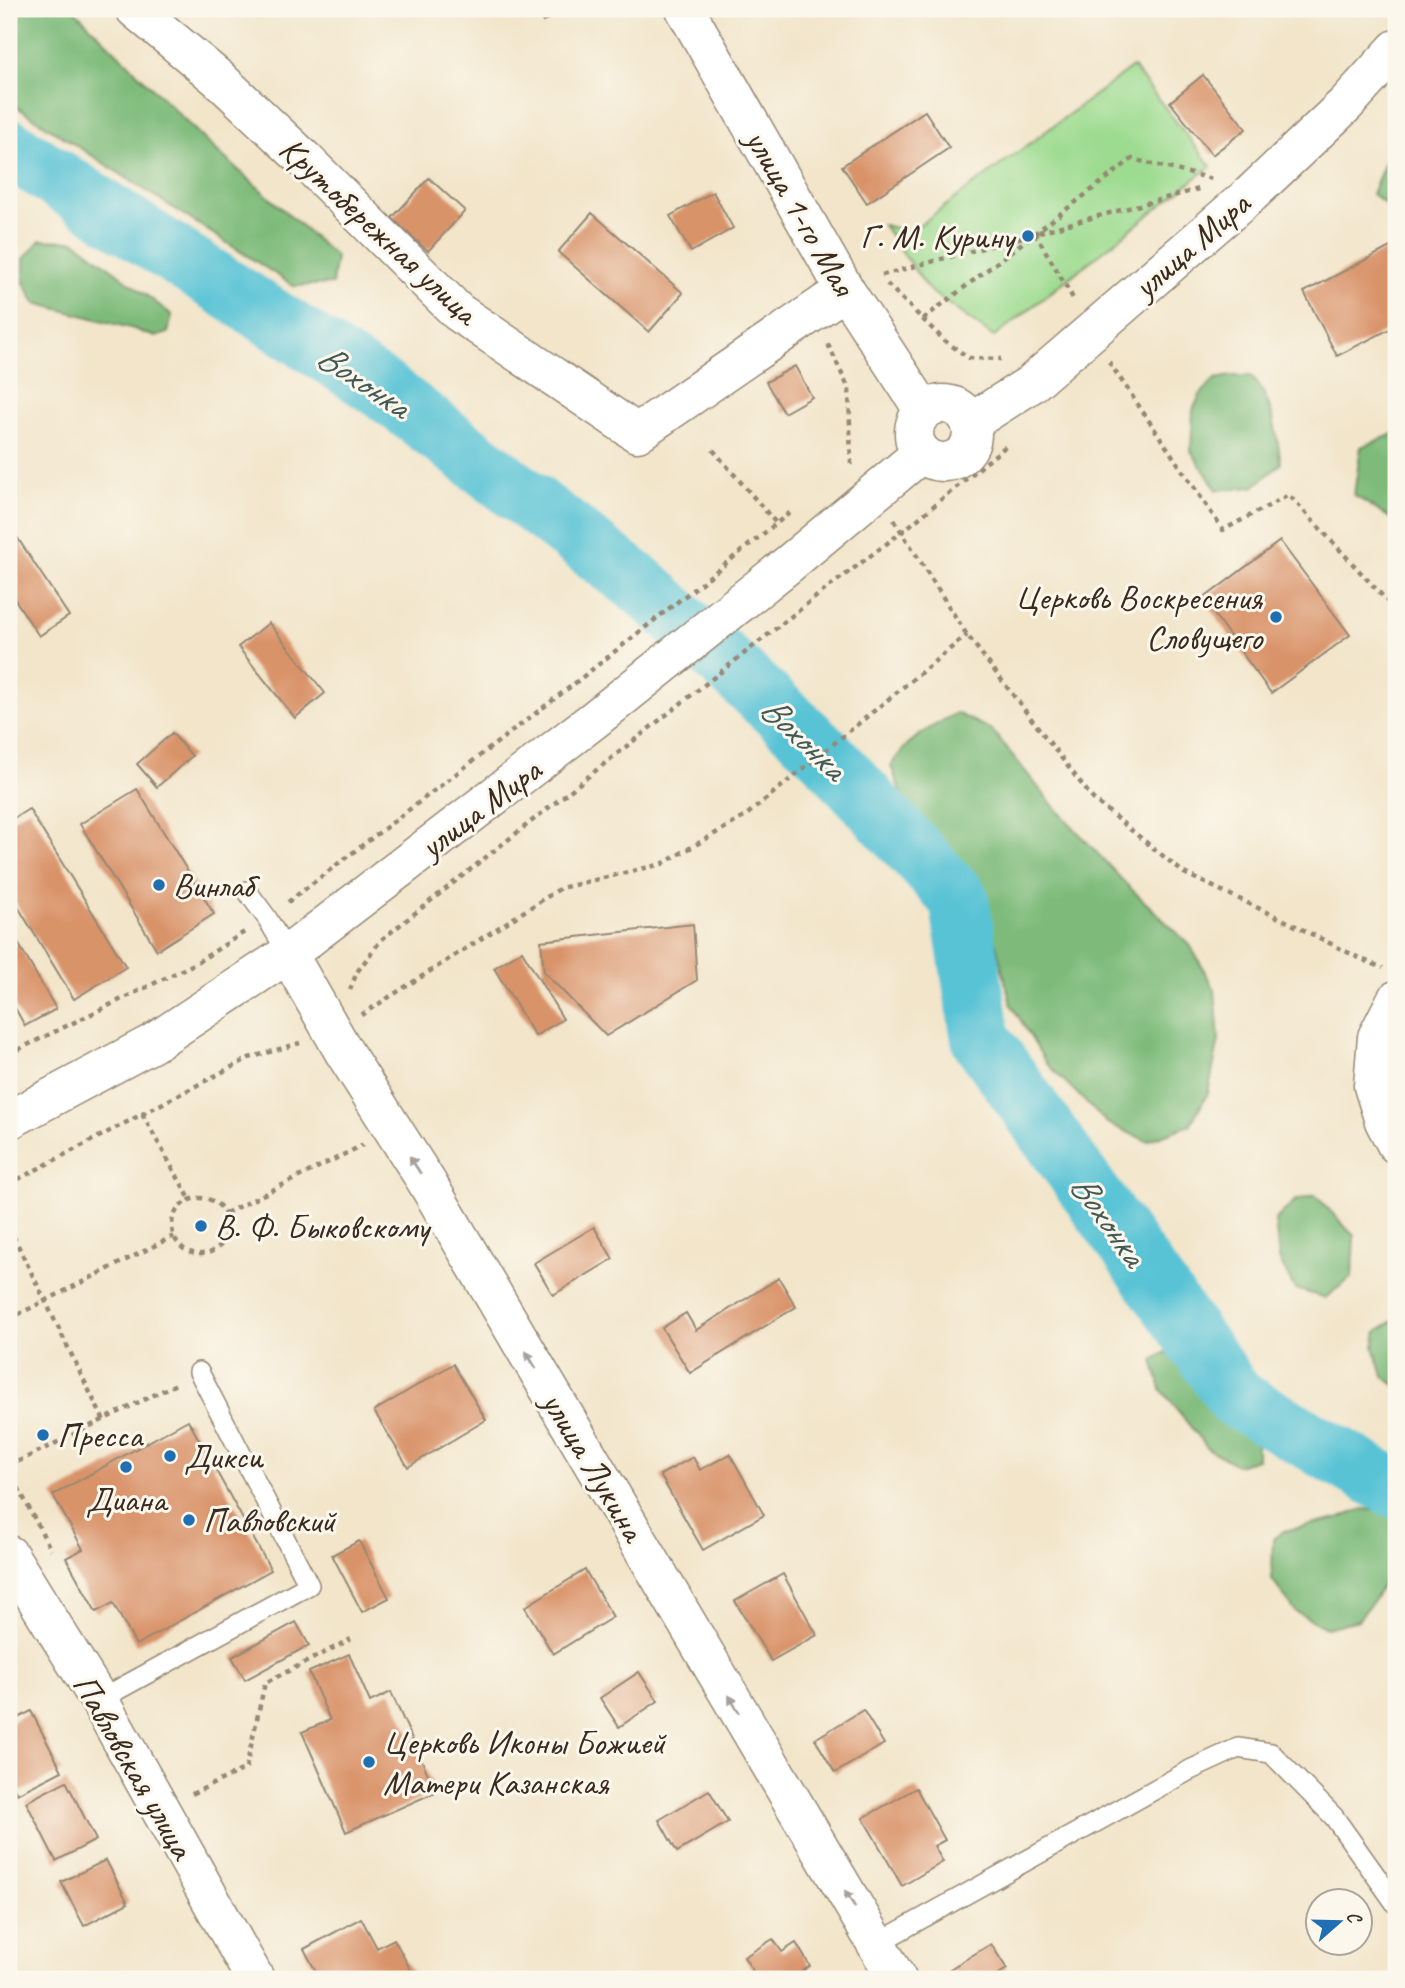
<svg xmlns="http://www.w3.org/2000/svg" width="1405" height="1988" font-family="Caveat,sans-serif">
  <style>
    .green { fill: #9ddb90; stroke: #6c8257; stroke-width: 2 }
    .forest { fill: #7ebb7a; stroke: #5c724c; stroke-width: 2 }
    .lines { fill: none; stroke-linecap: round; stroke-linejoin: round }
    .river { stroke: #59c3d5; stroke-width: 60 }
    .building { fill: #d99369 }
    .service-casing { stroke: #968874; stroke-width: 22 }
    .minor-casing { stroke: #968874; stroke-width: 41 }
    .tertiary-casing { stroke: #968874; stroke-width: 41 }
    .secondary-casing { stroke: #968874; stroke-width: 41 }
    .path { stroke: #968874; stroke-width: 4.5; stroke-dasharray: 5 5; stroke-linecap: butt }
    .service { stroke: #fff; stroke-width: 19 }
    .minor { stroke: #fff; stroke-width: 38 }
    .tertiary { stroke: #fff; stroke-width: 38 }
    .secondary { stroke: #fff; stroke-width: 38 }
    .oneway { fill: #a79f9a }
    .poi-dot { fill: #1f6fb2; stroke: #fbf7ec; stroke-width: 2.5 }
    .labels { text-anchor: middle; stroke-width: 6; stroke-linejoin: round; paint-order: stroke }
    .street-label { font-size: 35px; fill: #3b2a1e; stroke: #fbf7ec }
    .poi-label { font-size: 35px; fill: #3b2a1e; stroke: #fbf7ec; text-anchor: start }
    .water-label { font-size: 37px; font-style: italic; fill: #445855; stroke: #fbf7ec }
  </style>
  <rect width="100%" height="100%" fill="#fbf7ec"/>
  <filter id="ink" filterUnits="userSpaceOnUse"><feTurbulence type="fractalNoise" baseFrequency=".0143" numOctaves="2"/><feDisplacementMap in="SourceGraphic" scale="14" xChannelSelector="R" yChannelSelector="G"/><feConvolveMatrix kernelMatrix="1 2 1 2 8 2 1 2 1" color-interpolation-filters="sRGB"/></filter>
  <filter id="wash" filterUnits="userSpaceOnUse"><feTurbulence type="fractalNoise" baseFrequency=".00686" numOctaves="4" result="noise"/><feDisplacementMap in="SourceGraphic" scale="28" xChannelSelector="R" yChannelSelector="G"/><feGaussianBlur stdDeviation="1.57" result="paint"/><feColorMatrix in="noise" values="0 0 0 0 0 0 0 0 0 0 0 0 0 0 0 0 0 1.4 0 .05"/><feComposite in="paint" operator="in"/></filter>
  <g filter="url(#wash)">
    <rect width="100%" height="100%" fill="#f2e5ca"/>
    <path class="green" d="M1133 67 1211 166 994 337 929 290 883 225 910 232Z"/>
    <g class="forest">
      <path d="M9 9H73L207 142 336 257 332 284 294 286 9 102Z"/>
      <path d="M1396 140V213L1372 194 1393 143Z"/>
      <path d="M40 240 75 241 172 315 168 333 155 337 131 328 35 303 24 282V259Z"/>
      <path d="M1232 376H1251C1274 400 1276 433 1281 464L1253 487 1217 490 1191 451 1193 410 1200 395 1215 379Z"/>
      <path d="M1396 433V522L1354 495 1361 447Z"/>
      <path d="M956 713 992 730 1050 802 1124 882 1190 945 1215 990 1219 1040 1208 1093 1190 1125 1147 1141 1107 1123 1046 1063 1011 1004 990 920 982 898 914 827 891 766C906 739 930 728 956 713Z"/>
      <path d="M1315 1195 1354 1236 1352 1277 1325 1298 1295 1289 1279 1259 1275 1220 1295 1201Z"/>
      <path d="M1396 1319V1386L1383 1376 1374 1347 1377 1331Z"/>
      <path d="M1166 1352 1257 1440V1459L1237 1465 1208 1449 1161 1389 1153 1360Z"/>
      <path d="M1363 1509 1386 1511 1396 1522V1555L1376 1597 1358 1620 1326 1628 1296 1612 1272 1580 1273 1539 1284 1531 1337 1519Z"/>
    </g>
    <g class="lines">
      <path class="river" d="M9 148 382 389 647 590 825 754 959 899 981 1039 1237 1399 1396 1489"/>
    </g>
    <g id="blocks">
      <g class="building">
        <path d="M534 9H562L543 22Z"/>
        <path d="M1203 75 1246 129 1212 155 1170 102Z"/>
        <path d="M925 111 949 148 867 203 842 166Z"/>
        <path d="M429 178 465 211 428 251 392 218Z"/>
        <path d="M713 192 733 228 691 252 670 216Z"/>
        <path d="M592 213 683 293 649 332 558 252Z"/>
        <path d="M1396 244V326L1337 356 1304 292Z"/>
        <path d="M795 366 812 397 784 413 766 382Z"/>
        <path d="M9 525 69 616 39 636 14 598 9 601Z"/>
        <path d="M1280 541 1350 635 1271 693 1203 599Z"/>
        <path d="M269 623 325 693 295 718 238 647Z"/>
        <path d="M172 733 192 756 157 787 137 764Z"/>
        <path d="M137 789 214 914 157 950 80 824Z"/>
        <path d="M29 809 126 967 74 999 9 892V821Z"/>
        <path d="M693 924 697 980 606 1036 544 972 541 941Z"/>
        <path d="M18 943 56 1009 25 1026 9 997V948Z"/>
        <path d="M522 951 563 1019 535 1036 494 968Z"/>
        <path d="M594 1227 613 1259 553 1295 534 1263Z"/>
        <path d="M779 1278 796 1307 690 1373 662 1328 686 1313 696 1330Z"/>
        <path d="M453 1364 486 1420 408 1467 374 1411Z"/>
        <path d="M188 1420 271 1570 136 1645 113 1603 96 1612 66 1558 83 1549 53 1495Z"/>
        <path d="M730 1454 764 1515 703 1550 660 1475 693 1457 700 1470Z"/>
        <path d="M359 1541 389 1598 362 1612 332 1555Z"/>
        <path d="M585 1570 613 1617 553 1654 525 1607Z"/>
        <path d="M783 1574 817 1635 771 1661 735 1601Z"/>
        <path d="M296 1622 309 1645 245 1680 232 1657Z"/>
        <path d="M349 1654 370 1702 391 1692 436 1792 346 1832 302 1732 330 1720 309 1672Z"/>
        <path d="M639 1672 658 1701 619 1727 600 1698Z"/>
        <path d="M863 1710 884 1744 835 1773 815 1739Z"/>
        <path d="M31 1711 62 1771 17 1794 9 1778V1723Z"/>
        <path d="M66 1781 96 1840 56 1861 26 1802Z"/>
        <path d="M916 1788 945 1840 934 1846 943 1862 902 1886 863 1818Z"/>
        <path d="M709 1790 728 1822 677 1852 659 1820Z"/>
        <path d="M106 1860 128 1903 84 1926 61 1882Z"/>
        <path d="M361 1918 377 1948 394 1939 415 1978 320 1979 304 1949Z"/>
        <path d="M773 1939 782 1952 796 1943 810 1966 790 1979H758L744 1957Z"/>
        <path d="M991 1944 1007 1969 990 1979H957L950 1969Z"/>
      </g>
    </g>
  </g>
  <g filter="url(#ink)">
    <use href="#blocks" fill-opacity="0" stroke="#968874" stroke-width="2"/>
    <g class="lines">
      <defs>
        <g id="service">
          <path d="M247 891 267 918 288 954"/>
          <path d="M99 1700 309 1585 199 1372"/>
          <path d="M876 1944 1190 1770 1238 1748 1271 1753 1334 1817 1396 1904"/>
        </g>
        <g id="minor">
          <path d="M135 9 219 79 304 159 458 312 637 433 845 290"/>
          <path d="M288 954 344 1052 426 1181 897 1979"/>
          <path d="M1396 1000 1377 1037 1373 1086 1384 1121 1396 1144"/>
          <path d="M9 1555 99 1700 255 1979"/>
        </g>
        <path id="tertiary" d="M685 9 845 290 924 411"/>
        <g id="secondary">
          <circle cx="943" cy="433" r="29"/>
          <path d="M970 423 1031 384 1251 194 1346 104 1396 49"/>
          <path d="M9 1120 153 1043 288 954 595 719 790 563 922 453"/>
        </g>
      </defs>
      <use href="#service" class="service-casing"/>
      <use href="#minor" class="minor-casing"/>
      <use href="#tertiary" class="tertiary-casing"/>
      <use href="#secondary" class="secondary-casing"/>
      <g class="path">
        <path d="M1039 232 1199 189"/>
        <path d="M1035 233 1074 300"/>
        <path d="M882 275 1031 235"/>
        <path d="M887 284 945 341 969 358 1001 359"/>
        <path d="M923 319 1132 159 1212 179"/>
        <path d="M828 344 849 389 851 464 848 466"/>
        <path d="M1109 362 1223 530 1289 495 1390 604 1396 607"/>
        <path d="M713 450 776 523"/>
        <path d="M894 520 967 635 1093 799 1184 873 1288 922 1359 958 1383 968"/>
        <path d="M288 902 570 687 792 511"/>
        <path d="M350 990 357 972 381 940 817 596 902 532 1006 446"/>
        <path d="M361 1015 561 888 662 864 744 817 967 635"/>
        <path d="M9 1054 196 963 246 931"/>
        <path d="M142 1114 190 1199"/>
        <path d="M9 1184 249 1058 300 1043"/>
        <circle cx="200" cy="1226" r="28"/>
        <path d="M226 1213 363 1145"/>
        <path d="M9 1227 104 1421"/>
        <path d="M9 1319 174 1236"/>
        <path d="M9 1466 178 1383"/>
        <path d="M9 1470 51 1550"/>
        <path d="M192 1794 246 1768 265 1683 351 1639"/>
      </g>
      <use href="#service" class="service"/>
      <use href="#minor" class="minor"/>
      <use href="#tertiary" class="tertiary"/>
      <use href="#secondary" class="secondary"/>
    </g>
    <defs><path id="oneway-solid" d="M-6-.8H1V-3.2L6.5 0L1 3.2V.8H-6Z" transform="scale(1.75)"/></defs>
    <g class="oneway">
      <use href="#oneway-solid" transform="translate(415 1165) rotate(-123)"/>
      <use href="#oneway-solid" transform="translate(531 1360) rotate(-121)"/>
      <use href="#oneway-solid" transform="translate(734 1704) rotate(-121)"/>
      <use href="#oneway-solid" transform="translate(850 1899) rotate(-121)"/>
    </g>
  </g>
  <g class="poi-dot">
    <circle cx="1028" cy="236" r="7"/>
    <circle cx="1276" cy="617" r="7"/>
    <circle cx="159" cy="885" r="7"/>
    <circle cx="201" cy="1226" r="7"/>
    <circle cx="43" cy="1435" r="7"/>
    <circle cx="170" cy="1456" r="7"/>
    <circle cx="126" cy="1467" r="7"/>
    <circle cx="189" cy="1520" r="7"/>
    <circle cx="369" cy="1762" r="7"/>
  </g>
  <g class="labels">
    <g class="street-label">
      <text transform="translate(801 212) rotate(60)" y="12">улица 1-го Мая</text>
      <text transform="translate(379 230) rotate(43)" y="12">Крутобережная улица</text>
      <text transform="translate(1191 245) rotate(-41)" y="12">улица Мира</text>
      <text transform="translate(480 808) rotate(-37)" y="12">улица Мира</text>
      <text transform="translate(594 1466) rotate(59)" y="12">улица Лукина</text>
      <text transform="translate(134 1766) rotate(60)" y="12">Павловская улица</text>
    </g>
    <g class="poi-label">
      <text x="1014" y="248" text-anchor="end">Г. М. Курину</text>
      <text x="1262" y="609" text-anchor="end">Церковь Воскресения<tspan x="1262" dy="40">Словущего</tspan></text>
      <text x="173" y="897">Винлаб</text>
      <text x="215" y="1238">В. Ф. Быковскому</text>
      <text x="57" y="1447">Пресса</text>
      <text x="184" y="1468">Дикси</text>
      <text x="126" y="1511" text-anchor="middle">Диана</text>
      <text x="203" y="1532">Павловский</text>
      <text x="383" y="1754">Церковь Иконы Божией<tspan x="383" dy="40">Матери Казанская</tspan></text>
    </g>
    <g class="water-label">
      <text transform="translate(364 380) rotate(34)" y="13">Вохонка</text>
      <text transform="translate(804 737) rotate(44)" y="13">Вохонка</text>
      <text transform="translate(1109 1219) rotate(55)" y="13">Вохонка</text>
    </g>
  </g>
  <rect width="1405" height="1988" fill="none" stroke="#fbf7ec" stroke-width="35"/>
  <g transform="translate(1339 1922) rotate(70)"><circle r="33" fill="#fbf7ec" stroke="#aea59a" stroke-width="2"/>
  <path d="M0-5L12 26L0 18L-12 26Z" fill="#1f6fb2"/>
  <text y="-10" font-size="19" font-weight="bold" text-anchor="middle" fill="#3b2a1e">С</text>
  </g>
</svg>
